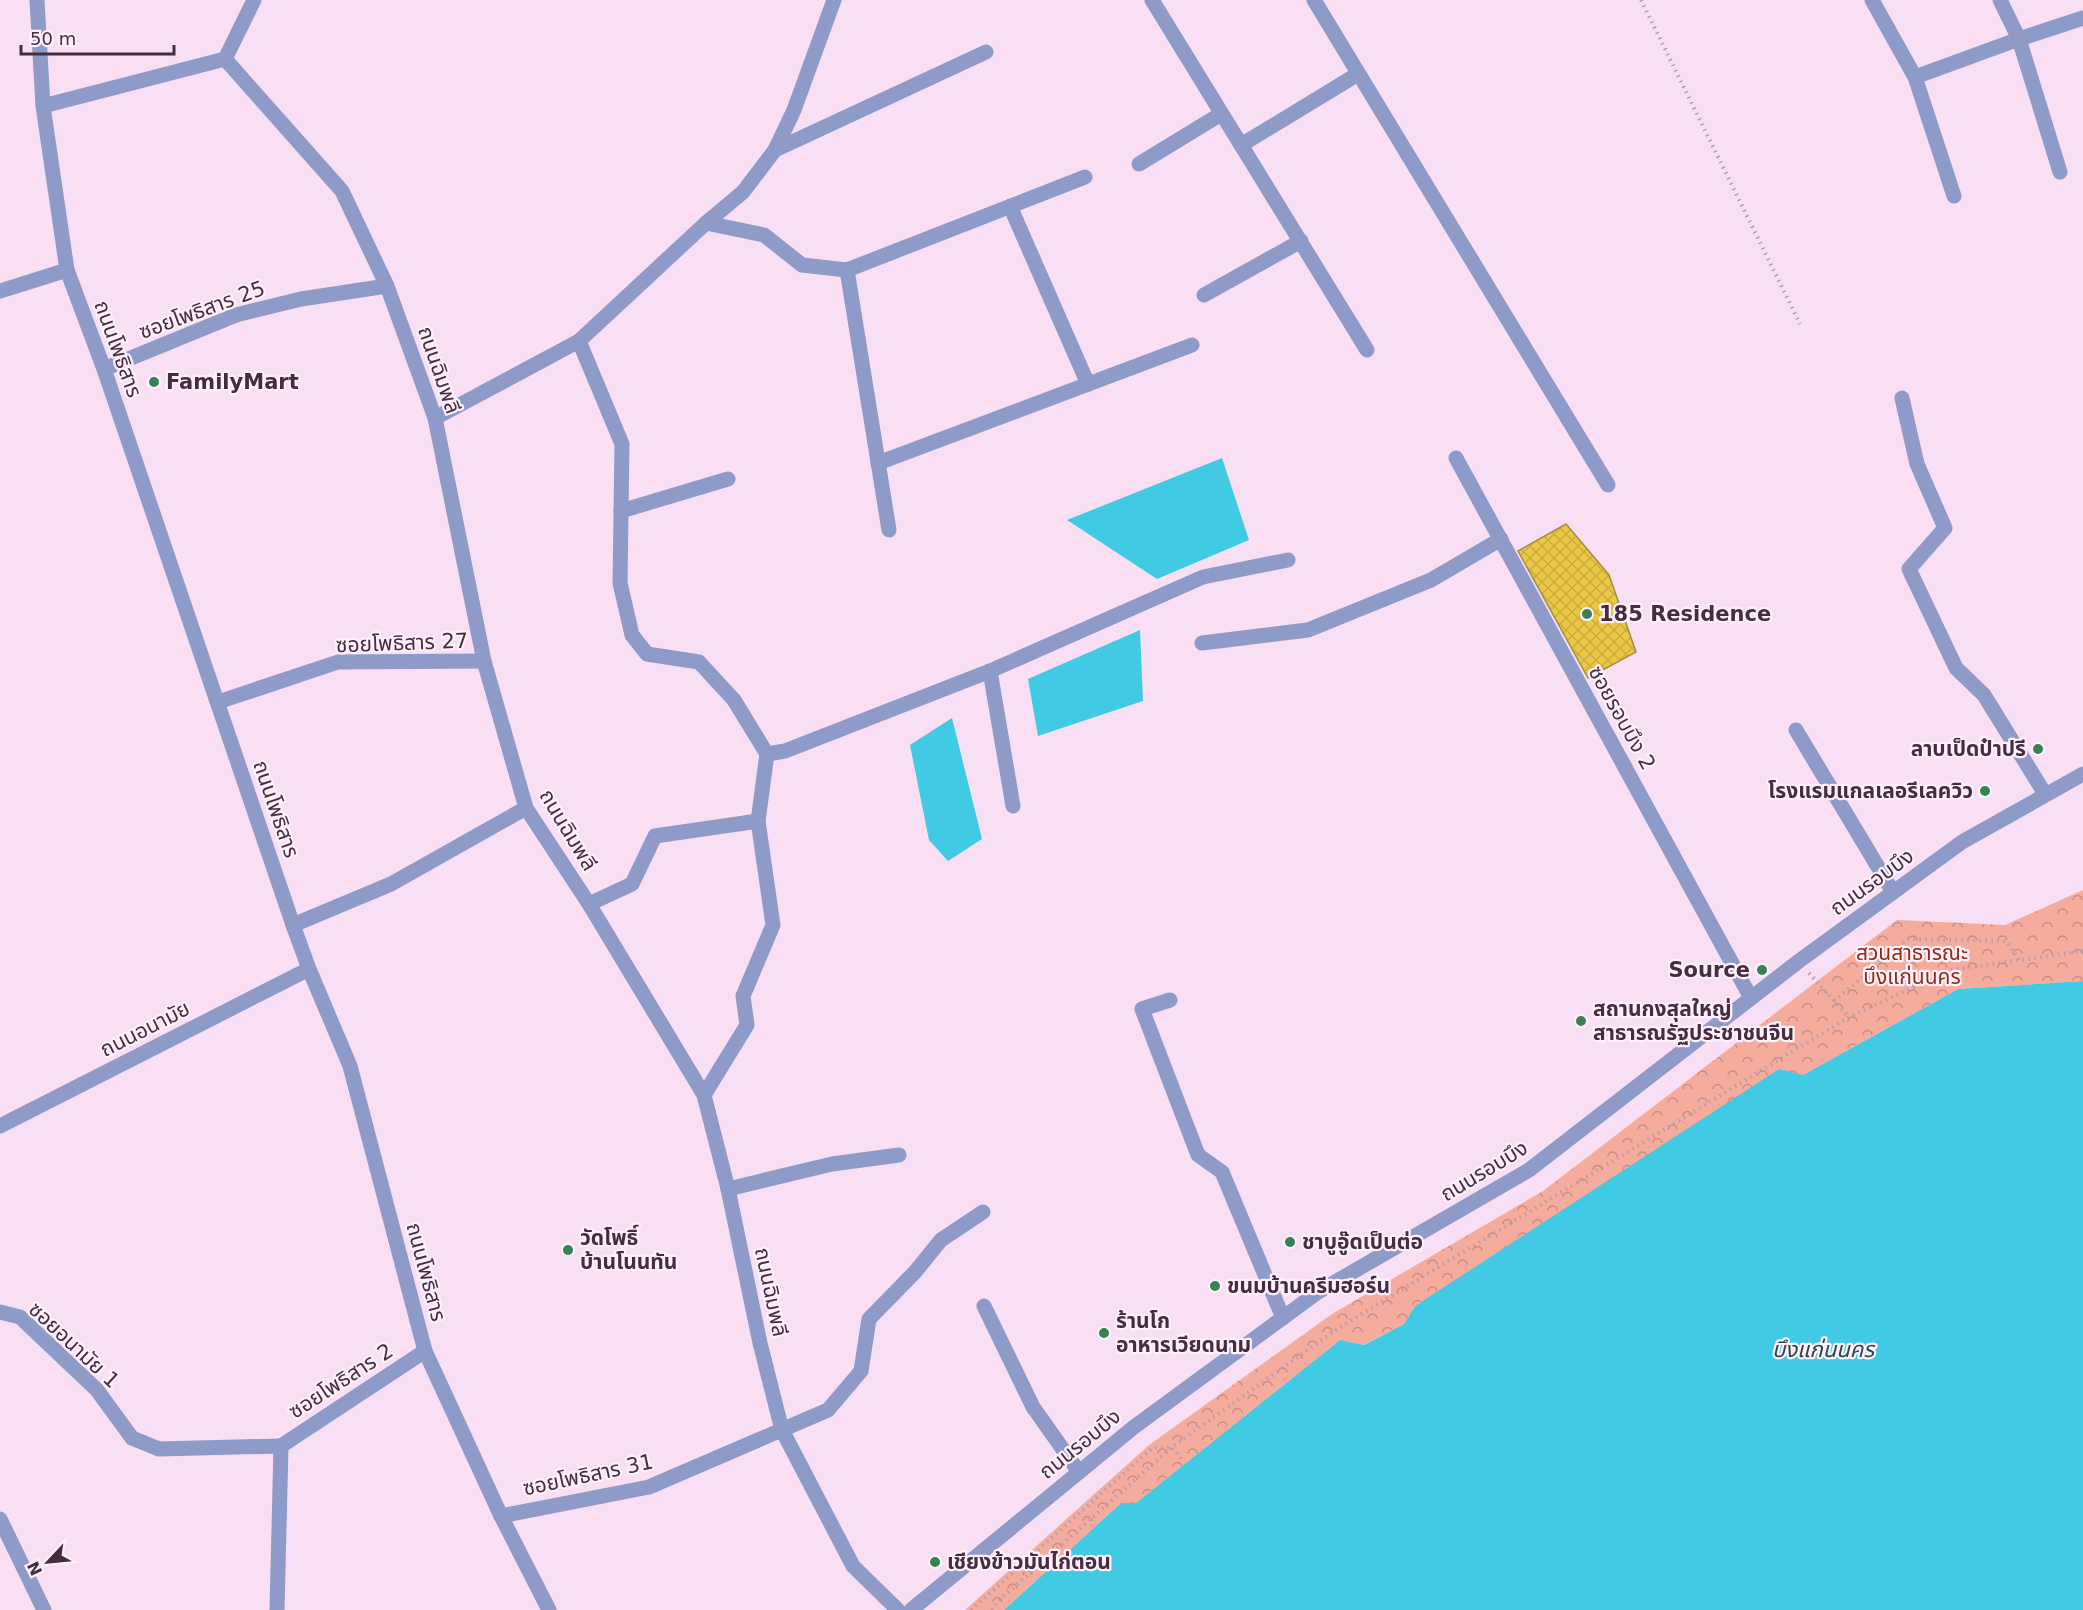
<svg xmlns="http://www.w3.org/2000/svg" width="2083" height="1610" font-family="'DejaVu Sans','Noto Sans Thai',sans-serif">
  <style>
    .park { fill: url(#park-crowns) }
    .water { fill: #40cae4 }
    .building { fill: url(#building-cross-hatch); stroke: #a28d42; stroke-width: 1.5 }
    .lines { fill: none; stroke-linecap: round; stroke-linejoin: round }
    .path { stroke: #b69cb0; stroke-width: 4; stroke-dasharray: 1.5 4.5; stroke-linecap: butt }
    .minor { stroke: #8e9ac7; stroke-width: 15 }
    .poi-dot { fill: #358352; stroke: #fef1fb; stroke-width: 2 }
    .labels { text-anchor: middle; stroke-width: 4.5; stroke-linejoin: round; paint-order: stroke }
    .street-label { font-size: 21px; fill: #452c40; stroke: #fef1fb }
    .poi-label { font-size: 21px; font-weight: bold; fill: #452c40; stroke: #fef1fb; text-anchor: start }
    .park-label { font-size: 21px; fill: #932a14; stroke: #fef1fb }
    .water-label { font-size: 22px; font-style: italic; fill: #2a474d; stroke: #fef1fb }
  </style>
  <defs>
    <pattern id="park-crowns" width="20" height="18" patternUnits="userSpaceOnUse" patternTransform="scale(1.5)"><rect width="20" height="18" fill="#f5ac9c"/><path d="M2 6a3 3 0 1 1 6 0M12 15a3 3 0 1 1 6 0" fill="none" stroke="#c88c81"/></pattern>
    <pattern id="building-cross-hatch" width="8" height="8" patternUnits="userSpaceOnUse" patternTransform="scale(1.5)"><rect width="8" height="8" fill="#ebc843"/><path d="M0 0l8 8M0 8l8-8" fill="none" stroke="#cbac3c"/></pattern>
  </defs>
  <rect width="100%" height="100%" fill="#f9dff3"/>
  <path class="park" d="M2083 890V981L1958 989 1803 1075 1415 1306 1404 1324 1363 1345 1340 1340 1136 1503H1121L1004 1610H965L1149 1445 1332 1314 1543 1191 1897 920 2005 925Z"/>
  <g class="water">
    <path d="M1222 458 1249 540 1157 579 1067 520Z"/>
    <path d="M1140 630 1143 701 1038 736 1028 679Z"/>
    <path d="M952 718 982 839 948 861 929 840 910 745Z"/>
    <path d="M2083 981V1610H1004L1121 1503H1136L1340 1340 1364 1345 1404 1324 1415 1306 1779 1069 1803 1075 1958 989Z"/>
  </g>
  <path class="building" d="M1566 524 1609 575 1636 652 1588 678 1518 551Z"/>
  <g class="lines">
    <g class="path">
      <path d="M1641 0 1800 324"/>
      <path d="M1809 973 1849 1017"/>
      <path d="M1834 1001 1908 939 2006 941 2019 960"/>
      <path d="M971 1610 1152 1448 1172 1447 1182 1460"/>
      <path d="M992 1610 998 1601 1172 1447 1337 1329 1849 1017 1951 970 2083 951"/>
    </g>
    <g class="minor">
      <path d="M37 0 43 106 67 270 104 369 293 925 309 969 350 1066 425 1351 501 1516 549 1610"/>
      <path d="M254 0 225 59 342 191 387 286 435 418 484 661 526 808 589 904 704 1095 728 1189 760 1343 782 1430 853 1566 898 1610"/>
      <path d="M1152 0 1367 350"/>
      <path d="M1314 0 1608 485"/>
      <path d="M1872 0 1915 77 1954 196"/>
      <path d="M2000 0 2019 39 2060 172"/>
      <path d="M1915 77 2019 39 2083 18"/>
      <path d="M43 106 225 59"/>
      <path d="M1241 145 1358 74"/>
      <path d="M775 150 986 52"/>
      <path d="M1139 164 1221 114"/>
      <path d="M1010 206 1088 384"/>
      <path d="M706 223 764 235 802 265 847 270 1085 177"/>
      <path d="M847 270 889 530"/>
      <path d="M0 291 67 270"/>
      <path d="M1204 295 1301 241"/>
      <path d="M579 341 622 444 620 583 632 635 647 654 699 662 734 700 767 754 758 821 773 925 743 996 747 1025 704 1095"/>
      <path d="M104 369 236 315 301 299 387 286"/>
      <path d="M1902 398 1917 464 1945 528 1909 569 1956 668 1984 695 2045 794"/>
      <path d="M435 418 579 341 706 223 743 192 775 150 794 110 834 0"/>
      <path d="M1456 458 1751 998"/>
      <path d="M878 463 1192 345"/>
      <path d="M621 511 728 479"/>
      <path d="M1202 643 1308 630 1431 580 1501 539"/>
      <path d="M990 671 1013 806"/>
      <path d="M218 702 338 662 484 661"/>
      <path d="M1796 730 1893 892"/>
      <path d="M767 754 785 751 990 671 1203 577 1288 560"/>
      <path d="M589 904 632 884 655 836 758 821"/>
      <path d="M293 925 391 884 526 808"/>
      <path d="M1170 1000 1142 1009 1198 1155 1222 1172 1283 1318"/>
      <path d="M0 1126 309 969"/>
      <path d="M728 1189 832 1164 899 1155"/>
      <path d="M984 1306 1033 1407 1079 1472"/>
      <path d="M0 1312 20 1317 97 1390 132 1438 159 1449 281 1446"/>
      <path d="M281 1446 425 1351"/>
      <path d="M501 1516 649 1487 828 1410 861 1371 869 1319 915 1272 941 1240 983 1212"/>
      <path d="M0 1519 44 1610"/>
      <path d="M277 1610 281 1446"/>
      <path d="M911 1610 1134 1427 1318 1292 1529 1170 1799 961 1962 842 2083 774"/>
    </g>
  </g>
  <g class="poi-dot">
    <circle cx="154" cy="382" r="6"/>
    <circle cx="1587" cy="614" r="6"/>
    <circle cx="2038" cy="749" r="6"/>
    <circle cx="1985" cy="791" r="6"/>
    <circle cx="1762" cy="970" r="6"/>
    <circle cx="1581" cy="1021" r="6"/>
    <circle cx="1290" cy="1242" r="6"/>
    <circle cx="568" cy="1250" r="6"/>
    <circle cx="1215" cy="1286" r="6"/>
    <circle cx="1104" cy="1333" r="6"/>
    <circle cx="935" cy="1562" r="6"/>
  </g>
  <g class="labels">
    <g class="street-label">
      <text transform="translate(202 310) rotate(-20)" y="7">ซอยโพธิสาร 25</text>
      <text transform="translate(118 349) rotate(70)" y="7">ถนนโพธิสาร</text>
      <text transform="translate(439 370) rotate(71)" y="7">ถนนฉิมพลี</text>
      <text transform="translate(402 643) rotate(-2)" y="7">ซอยโพธิสาร 27</text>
      <text transform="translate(1622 718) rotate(61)" y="7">ซอยรอบบึง 2</text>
      <text transform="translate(276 809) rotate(71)" y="7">ถนนโพธิสาร</text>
      <text transform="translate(568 830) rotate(59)" y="7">ถนนฉิมพลี</text>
      <text transform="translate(1872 882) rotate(-36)" y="7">ถนนรอบบึง</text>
      <text transform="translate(145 1029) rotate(-27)" y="7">ถนนอนามัย</text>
      <text transform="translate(1484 1171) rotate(-31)" y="7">ถนนรอบบึง</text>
      <text transform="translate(426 1272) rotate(75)" y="7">ถนนโพธิสาร</text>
      <text transform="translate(771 1292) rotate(78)" y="7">ถนนฉิมพลี</text>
      <text transform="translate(74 1345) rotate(43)" y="7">ซอยอนามัย 1</text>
      <text transform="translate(341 1381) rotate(-33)" y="7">ซอยโพธิสาร 2</text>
      <text transform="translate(1080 1444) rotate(-39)" y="7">ถนนรอบบึง</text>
      <text transform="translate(588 1475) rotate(-12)" y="7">ซอยโพธิสาร 31</text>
    </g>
    <g class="poi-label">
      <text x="166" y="389">FamilyMart</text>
      <text x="1599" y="621">185 Residence</text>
      <text x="2026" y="756" text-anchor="end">ลาบเป็ดป๋าปรี</text>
      <text x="1973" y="798" text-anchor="end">โรงแรมแกลเลอรีเลควิว</text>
      <text x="1750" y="977" text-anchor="end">Source</text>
      <text x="1593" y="1016">สถานกงสุลใหญ่<tspan x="1593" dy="24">สาธารณรัฐประชาชนจีน</tspan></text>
      <text x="580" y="1245">วัดโพธิ์<tspan x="580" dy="24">บ้านโนนทัน</tspan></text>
      <text x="1302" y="1249">ชาบูอู๊ดเป็นต่อ</text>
      <text x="1227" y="1293">ขนมบ้านครีมฮอร์น</text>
      <text x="1116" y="1328">ร้านโก<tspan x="1116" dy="24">อาหารเวียดนาม</tspan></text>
      <text x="947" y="1569">เชียงข้าวมันไก่ตอน</text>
    </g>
    <g class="park-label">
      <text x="1912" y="960">สวนสาธารณะ<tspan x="1912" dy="24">บึงแก่นนคร</tspan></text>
    </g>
    <g class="water-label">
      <text x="1823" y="1357">บึงแก่นนคร</text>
    </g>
  </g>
  <g transform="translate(48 1562) rotate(244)" stroke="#fef1fb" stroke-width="4.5" paint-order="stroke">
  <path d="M0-4.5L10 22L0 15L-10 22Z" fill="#452c40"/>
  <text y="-9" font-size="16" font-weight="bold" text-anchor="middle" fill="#452c40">N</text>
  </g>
  <path d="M21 45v9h153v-9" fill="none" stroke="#452c40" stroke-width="3"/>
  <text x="30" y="45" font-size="18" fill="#452c40" stroke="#fef1fb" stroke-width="4.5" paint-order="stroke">50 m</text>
</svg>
